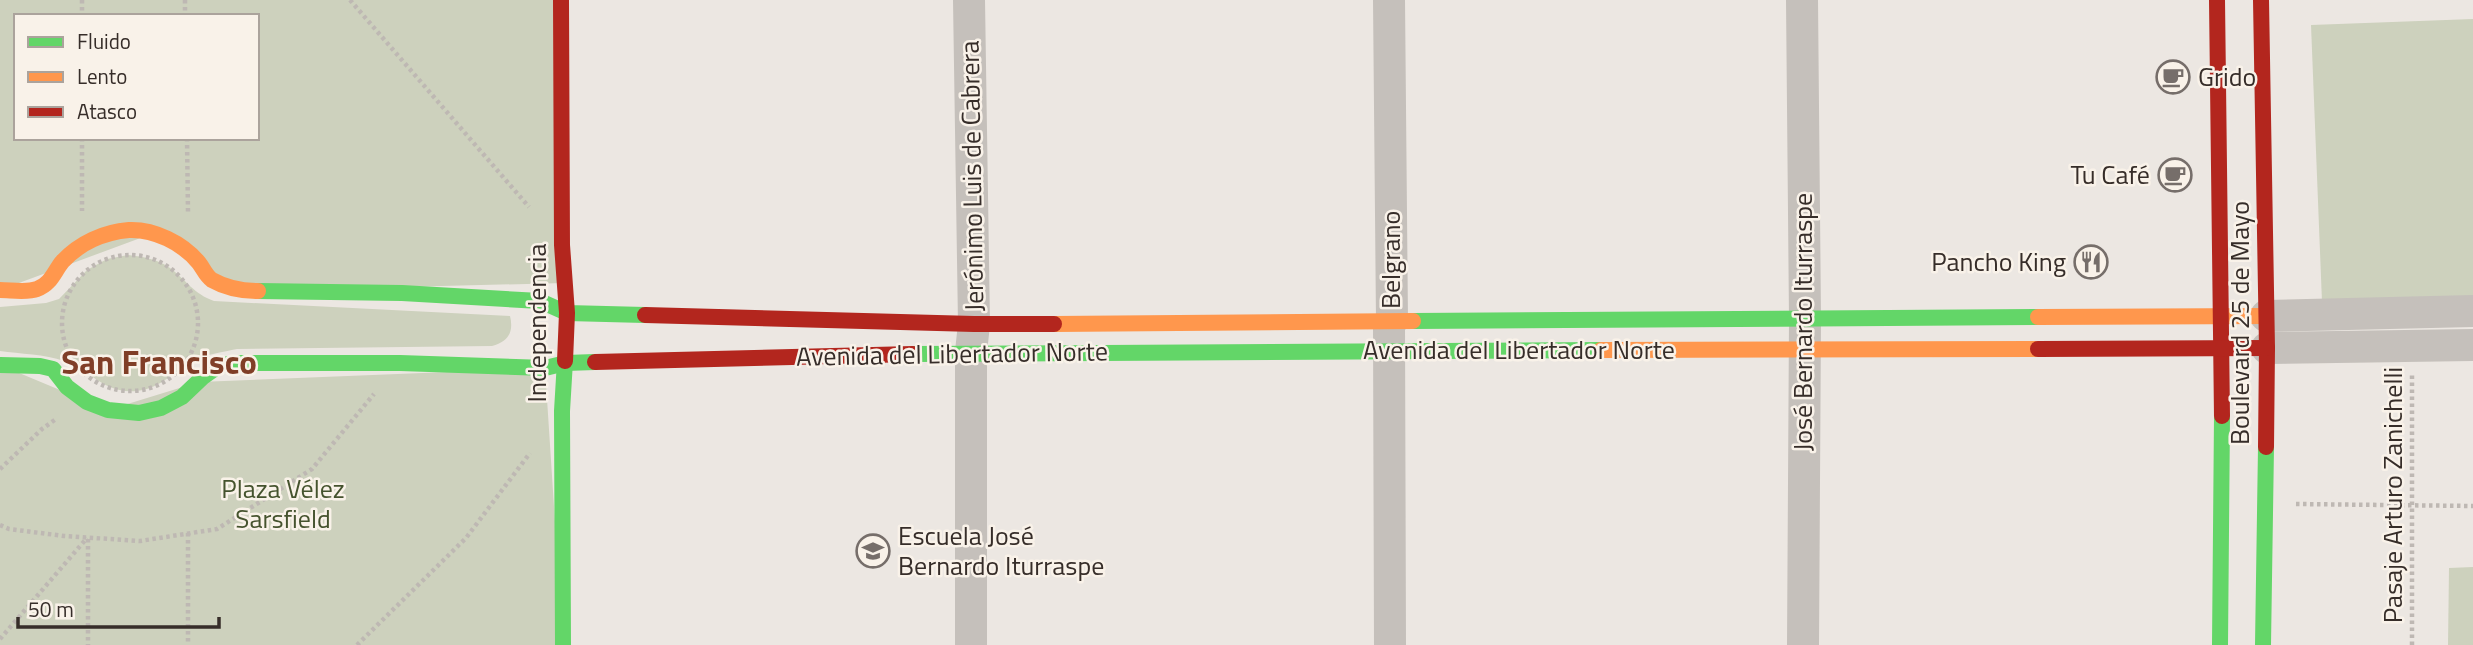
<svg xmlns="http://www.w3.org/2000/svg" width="2473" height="645" font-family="'Titillium Web',sans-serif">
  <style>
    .green { fill: #cdd1bd; fill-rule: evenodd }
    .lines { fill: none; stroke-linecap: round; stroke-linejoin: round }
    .path { stroke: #beb8b3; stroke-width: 4.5; stroke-dasharray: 3.5 3.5; stroke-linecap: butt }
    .street { stroke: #c5c0bb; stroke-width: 32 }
    .fast { stroke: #63d668; stroke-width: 16 }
    .slow { stroke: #ff974d; stroke-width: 16 }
    .jam { stroke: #b3261e; stroke-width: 16 }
    .labels { text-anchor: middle; stroke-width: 5; stroke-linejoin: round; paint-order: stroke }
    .poi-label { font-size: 26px; fill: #362d29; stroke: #f9f2e9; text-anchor: start }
    .street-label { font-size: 26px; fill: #362d29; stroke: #f9f2e9 }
    .park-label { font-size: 26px; fill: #45532e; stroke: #f9f2e9 }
    .district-label { font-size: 33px; font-weight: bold; fill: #803e27; stroke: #f9f2e9 }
  </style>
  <rect width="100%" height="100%" fill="#ece7e2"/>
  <g class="green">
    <path d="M0 0H561L564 283 241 291 154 233 0 290ZM16 16H257V138H16Z"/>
    <path d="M2473 19V298L2322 302 2311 25Z"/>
    <path d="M128 255C143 257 158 259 170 268 186 280 194 294 214 301L510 316C514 332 508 342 492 346L237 349C223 352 207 354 195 360 177 369 164 385 143 390 106 397 94 372 64 361 45 354 20 354 0 351V307L46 303 59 299 87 270 107 259Z"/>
    <path d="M0 365 108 410 199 382 545 368 563 645H0Z"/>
    <path d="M2473 567V645H2448L2449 568Z"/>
  </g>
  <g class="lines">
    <g class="path">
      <path d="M82 0V16"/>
      <path d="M185 0V16"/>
      <path d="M350 0 529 207"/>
      <path d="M82 138V211"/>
      <path d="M187 138 188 212"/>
      <circle cx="130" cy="323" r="68"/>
      <path d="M0 469 42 429 56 419"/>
      <path d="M2296 504 2473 506"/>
      <path d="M0 525 9 529 64 536 140 541 217 529 312 469 374 394"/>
      <path d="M188 533V645"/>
      <path d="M88 539V645"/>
      <path d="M0 639 87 538"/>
      <path d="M357 645 466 538 530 453"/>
      <path d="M2412 645V373"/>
    </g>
    <g class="street">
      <path d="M969 0 974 324 971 352V645"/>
      <path d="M1389 0 1392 321 1389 325 1390 645"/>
      <path d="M1802 0 1805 319 1803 645"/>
      <path d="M2266 316 2473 311"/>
      <path d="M2267 348 2473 345"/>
    </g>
    <g class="fast">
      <path d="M258 291 402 293 540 301 567 313 645 315"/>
      <path d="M1413 321 2038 317"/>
      <path d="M913 354 1601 350"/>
      <path d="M0 365 40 366 53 369 67 387 87 402 108 410 139 413 161 408 182 397 203 377 220 365 241 363H400L545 368 566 363 595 362"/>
      <path d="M563 645 562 411 565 361"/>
      <path d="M2220 645 2222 416"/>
      <path d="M2263 645 2266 447"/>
    </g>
    <g class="slow">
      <path d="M0 290C11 290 27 293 37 289 51 284 54 272 62 262 79 243 104 232 129 230 154 229 183 243 199 263 203 268 206 276 212 280 226 288 243 291 258 291"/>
      <path d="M2038 317 2266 316"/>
      <path d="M1054 324 1413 321"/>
      <path d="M1601 350 2038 349"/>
    </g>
    <g class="jam">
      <path d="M561 0 562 245 567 313 565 361"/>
      <path d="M2217 0 2222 416"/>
      <path d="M2261 0 2267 348 2266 447"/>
      <path d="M645 315 974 324H1054"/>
      <path d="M2038 349 2267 348"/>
      <path d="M595 362 913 354"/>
    </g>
  </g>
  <defs>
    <symbol id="cafe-ring" viewBox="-11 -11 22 22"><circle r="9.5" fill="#f9f2e9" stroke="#766e6a" stroke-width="1.5"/><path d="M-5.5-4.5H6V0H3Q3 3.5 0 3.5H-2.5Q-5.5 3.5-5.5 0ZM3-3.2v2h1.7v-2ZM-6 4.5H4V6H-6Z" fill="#766e6a"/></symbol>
    <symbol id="restaurant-ring" viewBox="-11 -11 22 22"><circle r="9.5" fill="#f9f2e9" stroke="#766e6a" stroke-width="1.5"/><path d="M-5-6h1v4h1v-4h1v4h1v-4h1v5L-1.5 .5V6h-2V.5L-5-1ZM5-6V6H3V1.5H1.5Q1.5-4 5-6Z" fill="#766e6a"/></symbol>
    <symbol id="school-ring" viewBox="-11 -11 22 22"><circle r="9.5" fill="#f9f2e9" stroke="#766e6a" stroke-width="1.5"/><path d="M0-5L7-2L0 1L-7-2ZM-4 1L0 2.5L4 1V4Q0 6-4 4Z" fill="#766e6a"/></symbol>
  </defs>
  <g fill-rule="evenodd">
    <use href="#cafe-ring" x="2154" y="58" width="38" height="38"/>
    <use href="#cafe-ring" x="2156" y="156" width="38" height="38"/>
    <use href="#restaurant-ring" x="2072" y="243" width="38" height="38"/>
    <use href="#school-ring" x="854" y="532" width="38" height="38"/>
  </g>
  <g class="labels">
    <g class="poi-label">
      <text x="2198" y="86">Grido</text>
      <text x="2150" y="184" text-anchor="end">Tu Café</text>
      <text x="2066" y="271" text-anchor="end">Pancho King</text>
      <text x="898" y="545">Escuela José<tspan x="898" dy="30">Bernardo Iturraspe</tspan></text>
    </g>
    <g class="street-label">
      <text transform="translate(972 176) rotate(-91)" y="9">Jerónimo Luis de Cabrera</text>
      <text transform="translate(1391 260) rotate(-90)" y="9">Belgrano</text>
      <text transform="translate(1803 322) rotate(-90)" y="9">José Bernardo Iturraspe</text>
      <text transform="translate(537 323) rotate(-90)" y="9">Independencia</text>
      <text transform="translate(2240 323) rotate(-90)" y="9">Boulevard 25 de Mayo</text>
      <text x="1519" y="359">Avenida del Libertador Norte</text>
      <text transform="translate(952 354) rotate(-1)" y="9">Avenida del Libertador Norte</text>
      <text transform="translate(2393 495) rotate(-90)" y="9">Pasaje Arturo Zanichelli</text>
    </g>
    <g class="park-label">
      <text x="283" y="498">Plaza Vélez<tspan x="283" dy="30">Sarsfield</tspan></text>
    </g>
    <g class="district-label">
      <text x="159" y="374">San Francisco</text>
    </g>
  </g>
  <rect x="14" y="14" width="245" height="126" fill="#f9f2e9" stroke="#aba39c" stroke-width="2"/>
  <rect x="28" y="37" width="35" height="10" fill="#63d668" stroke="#aba39c" stroke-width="2"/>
  <text x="77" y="49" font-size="21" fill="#362d29">Fluido</text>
  <rect x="28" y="72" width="35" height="10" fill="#ff974d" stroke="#aba39c" stroke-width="2"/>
  <text x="77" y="84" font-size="21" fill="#362d29">Lento</text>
  <rect x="28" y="107" width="35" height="10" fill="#b3261e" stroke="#aba39c" stroke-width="2"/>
  <text x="77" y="119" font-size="21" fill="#362d29">Atasco</text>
  <path d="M18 617v10h201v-10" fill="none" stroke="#362d29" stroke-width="3.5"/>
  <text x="28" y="617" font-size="21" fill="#362d29" stroke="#f9f2e9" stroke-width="5" paint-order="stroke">50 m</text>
</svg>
